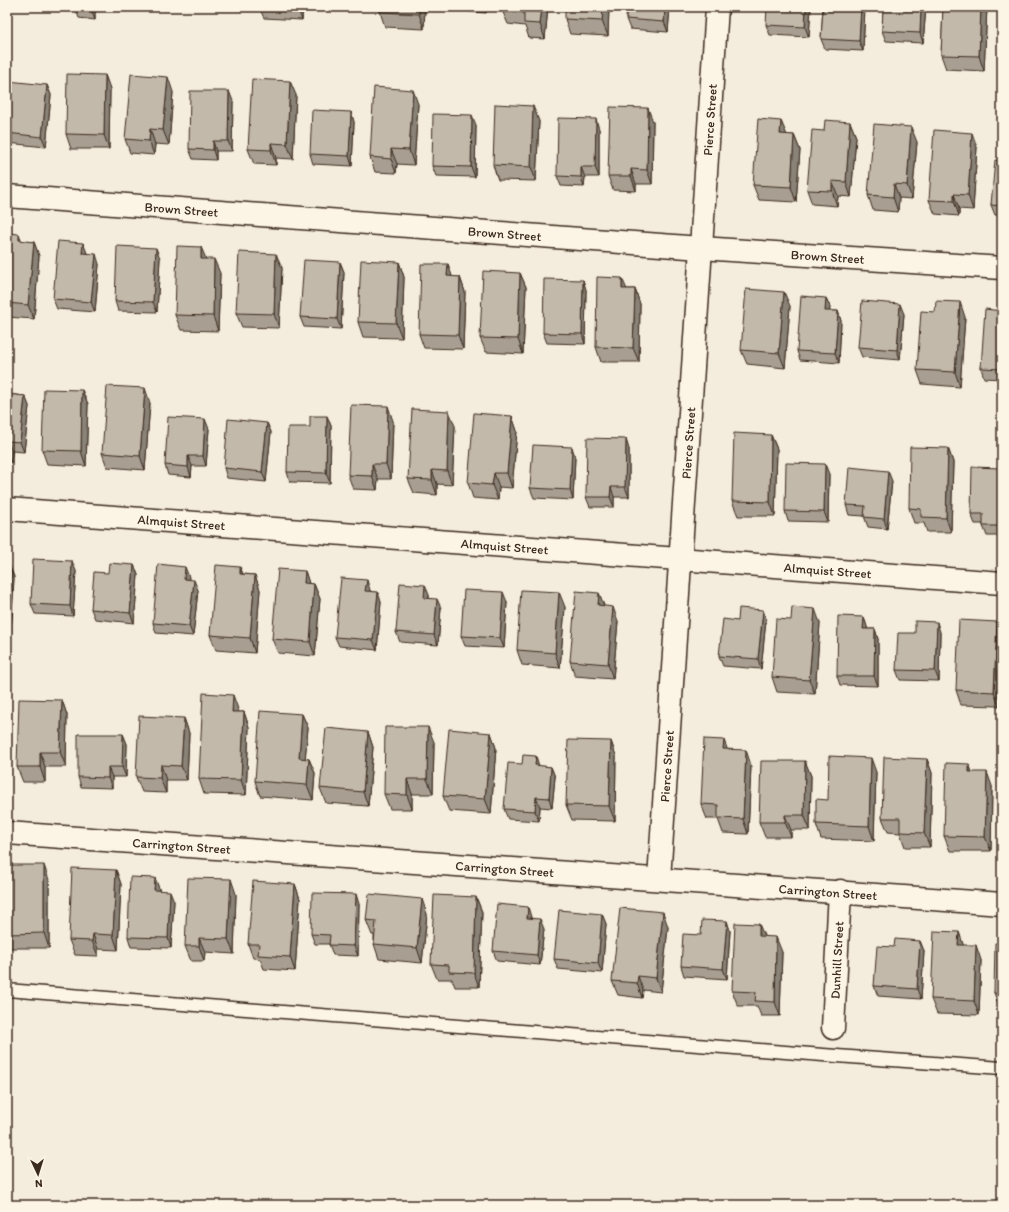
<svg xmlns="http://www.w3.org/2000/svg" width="1009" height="1212" font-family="Itim,sans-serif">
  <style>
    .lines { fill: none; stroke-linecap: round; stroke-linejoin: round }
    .service-casing { stroke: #3b2a1e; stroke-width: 15 }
    .minor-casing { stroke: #3b2a1e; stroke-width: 25 }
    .service { stroke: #fcf5e5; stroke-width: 12 }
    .minor { stroke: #fcf5e5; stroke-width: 22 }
    .wall { fill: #a89f92; stroke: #3b2a1e }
    .shaded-wall { fill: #888277; stroke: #3b2a1e }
    .building { fill: #c3b9aa; stroke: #3b2a1e }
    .labels { text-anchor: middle; stroke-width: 3.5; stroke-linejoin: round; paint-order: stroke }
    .street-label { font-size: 13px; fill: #3b2a1e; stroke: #fcf5e5 }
  </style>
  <rect width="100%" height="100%" fill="#f4eddd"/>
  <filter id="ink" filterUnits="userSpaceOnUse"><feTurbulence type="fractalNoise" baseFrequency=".025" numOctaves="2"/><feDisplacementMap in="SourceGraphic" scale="8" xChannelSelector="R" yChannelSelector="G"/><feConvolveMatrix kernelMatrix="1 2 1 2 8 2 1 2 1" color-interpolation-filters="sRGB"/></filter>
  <g filter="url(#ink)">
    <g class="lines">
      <defs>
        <path id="service" d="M7 990 823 1055 1002 1068"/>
        <g id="minor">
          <path id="s1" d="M7 196 701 248 1002 268"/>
          <path id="s2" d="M7 509 1002 583"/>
          <path id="s3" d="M7 833 1002 904"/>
          <path id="s4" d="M659 879 717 7"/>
          <path id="s5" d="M833 1028 840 891"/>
        </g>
      </defs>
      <use href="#service" class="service-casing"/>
      <use href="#minor" class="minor-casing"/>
      <use href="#service" class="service"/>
      <use href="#minor" class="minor"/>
    </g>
    <g class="wall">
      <path d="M75 7H95V20L79 18Z"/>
      <path d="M98 7H119V8Z"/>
      <path d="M206 7H241V10Z"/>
      <path d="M259 7H303L302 20 264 18Z"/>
      <path d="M329 7H363V10Z"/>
      <path d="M380 7H425L424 29 385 27 380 12Z"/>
      <path d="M446 7H486V13L447 10Z"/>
      <path d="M548 7 545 39 529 38 525 26 508 24 502 10Z"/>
      <path d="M609 7 608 36 570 34 565 19Z"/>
      <path d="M627 7H670L668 32 630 29 626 19Z"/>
      <path d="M811 7 809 37 770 35 766 25Z"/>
      <path d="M823 7H865L863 51 825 49 821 39Z"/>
      <path d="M883 7H926L923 43 886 41 882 31Z"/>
      <path d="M943 7H987L984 71 946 69 941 55Z"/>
      <path d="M105 75 110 89 109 149H71L66 134Z"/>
      <path d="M47 85 51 95 46 147 7 143V91Z"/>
      <path d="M173 92 169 145 155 144 154 155 130 153 125 139Z"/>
      <path d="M296 95 293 159 276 158V165L254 164 248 149Z"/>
      <path d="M233 101 232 151H216V160L193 159 189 149Z"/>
      <path d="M418 104 414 165 397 164 396 173 375 172 370 157Z"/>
      <path d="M351 112 354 122 352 166 313 164 310 154Z"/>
      <path d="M539 121 536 181 498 180 493 165Z"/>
      <path d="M781 121 786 135H794L800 150 796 202 759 200 753 185Z"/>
      <path d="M653 122 652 184H636V191L613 190 608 176Z"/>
      <path d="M850 122 856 137 851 197 838 196 837 206 812 204 807 190 824 131Z"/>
      <path d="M476 125 475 177 436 176 432 166Z"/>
      <path d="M599 129V177H585L584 187 561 186 557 176Z"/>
      <path d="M917 142 912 199 899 198 898 212 873 210 868 195Z"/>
      <path d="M977 147 973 210 959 209V216L935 214 929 200Z"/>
      <path d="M1002 161V215H995L991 205Z"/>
      <path d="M7 233 22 241 34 242 39 256 34 319 7 317Z"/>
      <path d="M83 243 87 254 99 264 95 312 57 309 53 299Z"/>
      <path d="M276 254 282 268 279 328 242 327 236 313Z"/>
      <path d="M160 258 157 312 118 311 115 301Z"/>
      <path d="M340 262 344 272 341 329 304 327 300 317Z"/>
      <path d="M399 262 404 277 402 338 363 337 358 322Z"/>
      <path d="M448 264 452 277H460L465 292 463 349 424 348 419 334Z"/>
      <path d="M220 273 218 331 181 330 175 315Z"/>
      <path d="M520 273 526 287 523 354 486 352 480 338Z"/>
      <path d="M583 280 586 290 585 344 547 343 543 333Z"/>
      <path d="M626 289H635L640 304 639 362H601L596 347Z"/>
      <path d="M826 298 830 307 829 311H838L841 321 839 363 800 360 797 351Z"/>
      <path d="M790 306 785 368 747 364 741 350Z"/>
      <path d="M1002 311V379L984 378 981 368Z"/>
      <path d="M904 314 900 360 862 357 858 347Z"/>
      <path d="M965 317 960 387 922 384 917 370Z"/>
      <path d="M82 390 88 404 86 466 47 464 42 450Z"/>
      <path d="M7 394 25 396 29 406 24 452 12 451 11 463 7 462Z"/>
      <path d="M150 403 145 470 107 467 102 453Z"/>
      <path d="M327 416 331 426 330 483 290 482 287 472 310 427Z"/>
      <path d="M512 416 517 431 512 488 499 487 498 500 473 498 468 483Z"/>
      <path d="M393 421 391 479H378L377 490 353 489 348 475Z"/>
      <path d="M267 423 271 432 266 482 227 478 224 468Z"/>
      <path d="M455 426 452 485 437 484V495L414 493 408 479Z"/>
      <path d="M209 429 206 466H192L191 477 168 475 165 465Z"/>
      <path d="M771 435 777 449 775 516H738L732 501Z"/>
      <path d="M948 448 953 462 951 532H927L924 523H914L909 508Z"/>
      <path d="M629 449V497H614V507H590L586 497Z"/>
      <path d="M575 457 573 500 534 498 530 488Z"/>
      <path d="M1002 468V536H987L983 526V524H975L971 514Z"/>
      <path d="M829 474 828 522 788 521 785 511Z"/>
      <path d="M892 481 887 529 868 527 864 516 849 515 846 505Z"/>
      <path d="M7 562H8L14 577 11 633H7Z"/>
      <path d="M134 565 138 575 134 623 95 619 91 609 108 573Z"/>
      <path d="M240 567 243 574 255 575 260 590 255 653 216 650 210 635Z"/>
      <path d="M76 571 73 616 35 614 31 604Z"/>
      <path d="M305 571 309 584H314L320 599 315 656 278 653 272 639Z"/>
      <path d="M189 577 188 580 198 590 193 636 156 633 153 623Z"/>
      <path d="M370 590V591L381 602 377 650 339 646 335 637Z"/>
      <path d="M599 593 604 606 618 621 613 679 575 676 570 661Z"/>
      <path d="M429 595V598L441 608 438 645 400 642 396 632Z"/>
      <path d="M507 602 504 648 465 646 461 636Z"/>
      <path d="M565 607 560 668 522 665 517 650Z"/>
      <path d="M763 610 766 620 761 669 723 666 719 656 738 621Z"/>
      <path d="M864 617 867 627V629H875L878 639V686L840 685 837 676Z"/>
      <path d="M997 622 999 706 961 705 956 690Z"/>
      <path d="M820 623 815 694 777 692 772 677Z"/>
      <path d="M940 632 939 681 900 680 896 670 915 633Z"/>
      <path d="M62 700 67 715 66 767H45V782H23L17 767Z"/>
      <path d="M238 709V712H244L249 727 246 795 204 794 199 779Z"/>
      <path d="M302 714 308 728 305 758 309 759 315 773 313 800 260 796 255 781Z"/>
      <path d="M184 718 189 733 187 780H166V793L142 792 136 777Z"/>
      <path d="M368 732 373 747 368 806 326 803 320 788Z"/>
      <path d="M491 733 496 748 491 814 449 811 443 796Z"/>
      <path d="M123 734 127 744 126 777H112V788L81 787 78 777Z"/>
      <path d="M611 741 616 756 615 821 572 820 566 805Z"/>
      <path d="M434 742 433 794H412V809H390L384 794Z"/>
      <path d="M728 749 751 765 748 834 723 833 718 819H707L701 804Z"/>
      <path d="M927 759 932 773 930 847H905L900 833 888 832 882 818Z"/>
      <path d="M805 761 811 776 810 830H791V837H765L759 822Z"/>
      <path d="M969 764 972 772 992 786 991 851H950L944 836Z"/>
      <path d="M539 766 551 767 555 777 552 808 540 807 539 821 508 819 504 809Z"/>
      <path d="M876 772 874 841 821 839 816 824 828 800Z"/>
      <path d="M7 865 49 880V948H7Z"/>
      <path d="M116 870 121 884 118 950 98 949V956L75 955 69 940Z"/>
      <path d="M295 884 300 899 295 971 264 969 260 959 253 958 248 944Z"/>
      <path d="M159 888V890L174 901 171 948 131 947 128 937Z"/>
      <path d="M236 894 234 954 205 952 204 961H191L185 946Z"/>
      <path d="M476 897 482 912 479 987H455L452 979H437L431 964Z"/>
      <path d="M359 904 358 956 333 955 329 944H315L311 934Z"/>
      <path d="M427 914 422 963 379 959 374 944V935H372L366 920Z"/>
      <path d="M602 914 606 924 602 973 558 969 554 959Z"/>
      <path d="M531 917V918L544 929 540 965 497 961 493 951Z"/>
      <path d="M727 921 730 931 727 979 684 976 681 966 701 935Z"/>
      <path d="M668 927 661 992 643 990 642 998 618 995 612 981Z"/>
      <path d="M959 932 963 945 981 960 979 1015 937 1014 931 999Z"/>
      <path d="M764 936 782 952 780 1016H761L757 1006H738L732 991Z"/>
      <path d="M920 941 924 951 921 999 878 996 874 986 894 947Z"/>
      <path d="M1002 943V1003H998L994 993Z"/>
    </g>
    <g class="shaded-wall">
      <path d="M90 7H95V20Z"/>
      <path d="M297 7H303L302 20Z"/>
      <path d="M419 7H425L424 29 419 14Z"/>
      <path d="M483 7H486V13Z"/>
      <path d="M542 7H548L545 39 540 24Z"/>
      <path d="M603 7H609L608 36 602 21Z"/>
      <path d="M665 7H670L668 32 664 22Z"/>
      <path d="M806 7H811L809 37 805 27Z"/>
      <path d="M861 7H865L863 51 859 41Z"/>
      <path d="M921 7H926L923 43 920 33Z"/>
      <path d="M981 7H987L984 71 979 56Z"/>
      <path d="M105 75 110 89 109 149 104 135Z"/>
      <path d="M168 77 173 92 169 145 163 130Z"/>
      <path d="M290 81 296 95 293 159 287 144Z"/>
      <path d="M47 85 51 95 46 147 42 137Z"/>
      <path d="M413 90 418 104 414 165 409 150Z"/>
      <path d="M229 91 233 101 232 151 228 141Z"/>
      <path d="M533 106 539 121 536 181 531 167Z"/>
      <path d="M648 108 653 122 652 184 647 170Z"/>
      <path d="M351 112 354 122 352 166 349 156Z"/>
      <path d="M472 115 476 125 475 177 471 167Z"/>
      <path d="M596 119 599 129V177L595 167Z"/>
      <path d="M781 121 787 135 780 134Z"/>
      <path d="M850 122 856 137 851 197 846 182Z"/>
      <path d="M911 127 917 142 912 199 907 185Z"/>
      <path d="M150 129 155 144 154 155 149 141Z"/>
      <path d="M972 133 977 147 973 210 968 195Z"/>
      <path d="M794 135 800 150 796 202 791 187Z"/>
      <path d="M213 141 216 151V160L213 150Z"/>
      <path d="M271 143 276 158V165L271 150Z"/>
      <path d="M391 149 397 164 396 173 391 159Z"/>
      <path d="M581 167 585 177 584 187 581 177Z"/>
      <path d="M631 169 636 184V191L631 176Z"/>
      <path d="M832 181 838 196 837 206 832 191Z"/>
      <path d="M894 184 899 198 898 212 893 197Z"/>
      <path d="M954 194 959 209V216L954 201Z"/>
      <path d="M19 234 25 249 19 240Z"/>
      <path d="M34 242 39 256 34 319 28 305Z"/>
      <path d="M83 243 87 253 86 263 82 253Z"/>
      <path d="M201 247 207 261 201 259Z"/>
      <path d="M156 248 160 258 157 312 153 302Z"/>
      <path d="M96 254 99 264 95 312 91 302Z"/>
      <path d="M276 254 282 268 279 328 274 314Z"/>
      <path d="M214 259 220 273 218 331 213 316Z"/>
      <path d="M340 262 344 272 341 329 337 319Z"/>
      <path d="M399 262 404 277 402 338 396 323Z"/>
      <path d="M448 264 453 279 447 276Z"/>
      <path d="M520 273 526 287 523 354 518 339Z"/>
      <path d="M460 277 465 292 463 349 458 335Z"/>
      <path d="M622 278 628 292 622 289Z"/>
      <path d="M583 280 586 290 585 344 582 334Z"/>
      <path d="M635 289 640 304 639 362 633 348Z"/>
      <path d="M784 292 790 306 785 368 779 353Z"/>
      <path d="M826 298 830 307 829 321 825 311Z"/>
      <path d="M960 302 965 317 960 387 955 372Z"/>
      <path d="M900 304 904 314 900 360 897 350Z"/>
      <path d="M838 311 841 321 839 363 835 353Z"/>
      <path d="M145 388 150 403 145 470 140 456Z"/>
      <path d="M82 390 88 404 86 466 81 451Z"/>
      <path d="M25 396 29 406 24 452 20 442Z"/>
      <path d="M388 406 393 421 391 479 386 464Z"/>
      <path d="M449 411 455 426 452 485 447 471Z"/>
      <path d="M327 416 331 426 330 483 326 473Z"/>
      <path d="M512 416 517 431 512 488 507 473Z"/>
      <path d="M205 419 209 429 206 466 203 456Z"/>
      <path d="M267 423 271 432 266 482 262 472Z"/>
      <path d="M771 435 777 449 775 516 770 502Z"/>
      <path d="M626 439 629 449V497L625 487Z"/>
      <path d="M8 441 12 451 11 463 7 453Z"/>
      <path d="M572 447 575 457 573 500 570 490Z"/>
      <path d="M948 448 953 462 951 532 946 518Z"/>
      <path d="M188 456 192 466 191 477 188 467Z"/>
      <path d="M372 464 378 479 377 490 372 476Z"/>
      <path d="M825 464 829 474 828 522 824 512Z"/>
      <path d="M432 470 437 484V495L432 480Z"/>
      <path d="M888 471 892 481 887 529 884 519Z"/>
      <path d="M494 473 499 487 498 500 492 485Z"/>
      <path d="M611 487 614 497V507L610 497Z"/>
      <path d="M72 561 76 571 73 616 70 606Z"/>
      <path d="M8 562 14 577 11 633 7 622V592Z"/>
      <path d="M134 565 138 575 134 623 130 613Z"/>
      <path d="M185 567 189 577 187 589 184 579Z"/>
      <path d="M240 567 246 582 240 574Z"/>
      <path d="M305 571 310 586 304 583Z"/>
      <path d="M255 575 260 590 255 653 250 638Z"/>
      <path d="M194 580 198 590 193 636 189 626Z"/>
      <path d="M367 580 370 590 369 601 365 591Z"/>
      <path d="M314 584 320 599 315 656 310 642Z"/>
      <path d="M425 585 429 595 428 608 424 598Z"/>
      <path d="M378 592 381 602 377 650 373 640Z"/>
      <path d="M503 592 507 602 504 648 500 638Z"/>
      <path d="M559 592 565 607 560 668 555 653Z"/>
      <path d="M599 593 605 608 598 605Z"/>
      <path d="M437 599 441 608 438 645 434 635Z"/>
      <path d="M613 607 618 621 613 679 608 664Z"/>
      <path d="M815 609 820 623 815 694 809 680Z"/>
      <path d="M763 610 766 620 761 669 758 659Z"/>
      <path d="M864 617 867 627V639L863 629Z"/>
      <path d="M937 622 940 632 939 681 935 671Z"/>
      <path d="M997 622 1002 636 999 706 994 692Z"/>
      <path d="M875 629 878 639V686L874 676Z"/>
      <path d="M233 695 238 709V727L232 712Z"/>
      <path d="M62 700 67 715 66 767 60 752Z"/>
      <path d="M244 712 249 727 246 795 241 780Z"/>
      <path d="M302 714 308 728 304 772 299 758Z"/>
      <path d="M184 718 189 733 187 780 181 766Z"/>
      <path d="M428 727 434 742 433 794 427 779Z"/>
      <path d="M368 732 373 747 368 806 363 792Z"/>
      <path d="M491 733 496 748 491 814 485 799Z"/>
      <path d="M123 734 127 744 126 777 122 767Z"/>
      <path d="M724 740 729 754 723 749Z"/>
      <path d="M611 741 616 756 615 821 609 806Z"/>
      <path d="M746 750 751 765 748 834 743 819Z"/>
      <path d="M40 752 45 767V782L40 767Z"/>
      <path d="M536 756 539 766 535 765Z"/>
      <path d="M871 758 876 772 874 841 869 826Z"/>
      <path d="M309 759 315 773 313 800 307 785Z"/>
      <path d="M927 759 932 773 930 847 924 833Z"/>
      <path d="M805 761 811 776 810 830 804 815Z"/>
      <path d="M969 764 974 778 969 772Z"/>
      <path d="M161 765 166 780V793L160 778Z"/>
      <path d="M108 767 112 777V788L108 778Z"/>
      <path d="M551 767 555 777 552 808 549 798Z"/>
      <path d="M987 772 992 786 991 851 985 837Z"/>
      <path d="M407 779 412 794V809L407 795Z"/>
      <path d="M536 797 540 807 539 821 535 811Z"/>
      <path d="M785 815 791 830V837L785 822Z"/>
      <path d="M44 865 49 880V948L44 933Z"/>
      <path d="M116 870 121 884 118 950 113 935Z"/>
      <path d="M155 878 159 888 158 900 154 890Z"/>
      <path d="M231 879 236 894 234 954 228 939Z"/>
      <path d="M295 884 300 899 295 971 290 957Z"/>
      <path d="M170 891 174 901 171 948 168 938Z"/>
      <path d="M356 894 359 904 358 956 354 946Z"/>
      <path d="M476 897 482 912 479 987 474 973Z"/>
      <path d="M422 899 427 914 422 963 417 948Z"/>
      <path d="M528 907 531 917 530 928 527 918Z"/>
      <path d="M663 912 668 927 661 992 656 978Z"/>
      <path d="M602 914 606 924 602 973 598 963Z"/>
      <path d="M540 919 544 929 540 965 537 955Z"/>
      <path d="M727 921 730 931 727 979 723 969Z"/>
      <path d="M759 924 765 938 759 936Z"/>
      <path d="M959 932 964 947 958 945Z"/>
      <path d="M93 934 98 949V956L92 941Z"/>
      <path d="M776 937 782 952 780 1016 775 1002Z"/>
      <path d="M199 938 205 952 204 961 199 946Z"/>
      <path d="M920 941 924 951 921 999 917 989Z"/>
      <path d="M976 945 981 960 979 1015 974 1001Z"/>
      <path d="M638 976 643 990 642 998 637 983Z"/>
    </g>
    <g class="building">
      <path d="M380 7H419V14L380 12Z"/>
      <path d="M503 7H542L540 24 524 23V12L502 10Z"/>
      <path d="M565 7H603L602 21 565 19Z"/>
      <path d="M627 7H665L664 22 626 19Z"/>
      <path d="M767 7H806L805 27 766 25Z"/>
      <path d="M823 7H861L859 41 821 39Z"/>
      <path d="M883 7H921L920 33 882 31Z"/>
      <path d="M943 7H981L979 56 941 55Z"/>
      <path d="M67 74 105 75 104 135 66 134Z"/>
      <path d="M131 74 168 77 163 130 150 129 149 141 125 139Z"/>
      <path d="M252 79 290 81 287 144 271 143V150L248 149Z"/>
      <path d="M8 81 47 85 42 137 7 133V91Z"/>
      <path d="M374 87 413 90 409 150 391 149V159L370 157Z"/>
      <path d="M190 91H229L228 141H213V150L189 149Z"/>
      <path d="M495 104 533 106 531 167 493 165Z"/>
      <path d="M610 107 648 108 647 170 631 169V176H608Z"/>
      <path d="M312 110 351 112 349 156 310 154Z"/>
      <path d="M433 114 472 115 471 167 432 166Z"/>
      <path d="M558 118 596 119 595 167H581V177L557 176Z"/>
      <path d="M758 119 781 121 780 134 794 135 791 187 753 185Z"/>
      <path d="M825 120 850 122 846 182 832 181V191L807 190 812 130 824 131Z"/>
      <path d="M874 124 911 127 907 185 894 184 893 197 868 195Z"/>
      <path d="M934 130 972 133 968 195 954 194V201L929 200Z"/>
      <path d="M995 160 1002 161V206L991 205Z"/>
      <path d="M7 233 19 234V240L34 242 28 305 7 303Z"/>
      <path d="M58 241 83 243 82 253 96 254 91 302 53 299Z"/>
      <path d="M117 246 156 248 153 302 115 301Z"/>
      <path d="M177 246 201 247V259H214L213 316 175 315Z"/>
      <path d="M239 252 276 254 274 314 236 313Z"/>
      <path d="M304 260 340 262 337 319 300 317Z"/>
      <path d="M361 260 399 262 396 323 358 322Z"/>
      <path d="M421 264H448L447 276 460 277 458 335 419 334Z"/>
      <path d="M483 271 520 273 518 339 480 338Z"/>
      <path d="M597 277 622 278V289H635L633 348 596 347Z"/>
      <path d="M544 279 583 280 582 334 543 333Z"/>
      <path d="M746 289 784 292 779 353 741 350Z"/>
      <path d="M801 296 826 298 825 311H838L835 353 797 351Z"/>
      <path d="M862 301 900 304 897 350 858 347Z"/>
      <path d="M936 301 960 302 955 372 917 370 921 311 935 312Z"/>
      <path d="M985 309 1002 311V369L981 368Z"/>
      <path d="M107 386 145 388 140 456 102 453Z"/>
      <path d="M44 389 82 390 81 451 42 450Z"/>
      <path d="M7 394 25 396 20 442 8 441 7 453Z"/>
      <path d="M351 405 388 406 386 464H372V476L348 475Z"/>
      <path d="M412 409 449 411 447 471 432 470V480L408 479Z"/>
      <path d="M474 413 512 416 507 473H494L492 485 468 483Z"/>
      <path d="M310 416H327L326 473 287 472 288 427H310Z"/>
      <path d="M168 417 205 419 203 456H188V467L165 465Z"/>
      <path d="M228 419 267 423 262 472 224 468Z"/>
      <path d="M734 433 771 435 770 502 732 501Z"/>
      <path d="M587 438 626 439 625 487H611L610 497H586Z"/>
      <path d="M533 445 572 447 570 490 530 488Z"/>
      <path d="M910 447 948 448 946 518 921 517V509L909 508Z"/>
      <path d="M786 463 825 464 824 512 785 511Z"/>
      <path d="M849 467 888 471 884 519 864 517 865 506 846 505Z"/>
      <path d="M972 467 1002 468V526H983V514H971Z"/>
      <path d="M33 559 72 561 70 606 31 604Z"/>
      <path d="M7 562H8L7 592Z"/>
      <path d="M109 563 134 565 130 613 91 609 94 572 108 573Z"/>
      <path d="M158 564 185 567 184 579 194 580 189 626 153 623Z"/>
      <path d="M216 565 240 567V574L255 575 250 638 210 635Z"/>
      <path d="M278 569 305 571 304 583 314 584 310 642 272 639Z"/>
      <path d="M341 578 367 580 365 591 378 592 373 640 335 637Z"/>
      <path d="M400 583 425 585 424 598 437 599 434 635 396 632Z"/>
      <path d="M464 590 503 592 500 638 461 636Z"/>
      <path d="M521 590 559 592 555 653 517 650Z"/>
      <path d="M576 591 599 593 598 605 613 607 608 664 570 661Z"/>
      <path d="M792 607 815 609 809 680 772 677 776 619 791 620Z"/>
      <path d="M739 608 763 610 758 659 719 656 723 619 738 621Z"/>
      <path d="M838 616 864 617 863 629H875L874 676H837Z"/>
      <path d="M959 620 997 622 994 692 956 690Z"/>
      <path d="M915 621 937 622 935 671 896 670 898 633H915Z"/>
      <path d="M203 693 233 695 232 712H244L241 780 199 779Z"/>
      <path d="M19 699 62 700 60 752H40V767H17Z"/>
      <path d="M260 711 302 714 299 758 309 759 307 785 255 781Z"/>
      <path d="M139 716 184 718 181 766 161 765 160 778 136 777Z"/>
      <path d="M385 727H428L427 779H407V795L384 794Z"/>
      <path d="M326 728 368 732 363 792 320 788Z"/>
      <path d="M449 729 491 733 485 799 443 796Z"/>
      <path d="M78 734H123L122 767H108V778L78 777Z"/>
      <path d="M704 739 724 740 723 749 746 750 743 819 718 818V805L701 804Z"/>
      <path d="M568 740 611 741 609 806 566 805Z"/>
      <path d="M523 755 536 756 535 765 551 767 549 798 536 797 535 811 504 809 508 763 522 764Z"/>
      <path d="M829 756 871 758 869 826 816 824V799L828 800Z"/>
      <path d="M884 757 927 759 924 833 900 832V818H882Z"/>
      <path d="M761 761H805L804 815H785V822H759Z"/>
      <path d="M946 763 969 764V772H987L985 837 944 836Z"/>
      <path d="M7 865H44V933L7 934Z"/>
      <path d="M72 868 116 870 113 935 93 934 92 941 69 940Z"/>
      <path d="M130 877 155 878 154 890 170 891 168 938 128 937Z"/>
      <path d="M188 878 231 879 228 939 199 938V946H185Z"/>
      <path d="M253 881 295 884 290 957 258 955 259 944H248Z"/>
      <path d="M312 893 356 894 354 946 329 945 330 935 311 934Z"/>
      <path d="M369 894 422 899 417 948 374 944 376 921 366 920Z"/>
      <path d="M434 895 476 897 474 973 449 972V965L431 964Z"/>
      <path d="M497 904 528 907 527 918 540 919 537 955 493 951Z"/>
      <path d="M620 908 663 912 656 978 638 976 637 983 612 981Z"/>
      <path d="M559 910 602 914 598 963 554 959Z"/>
      <path d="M702 920 727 921 723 969 681 966 683 934 701 935Z"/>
      <path d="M735 923 759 924V936L776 937 775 1002 755 1001 756 992 732 991Z"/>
      <path d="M934 931 959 932 958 945H976L974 1001 931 999Z"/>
      <path d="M895 939 920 941 917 989 874 986 877 946 894 947Z"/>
      <path d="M995 943H1002V994L994 993Z"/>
    </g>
  </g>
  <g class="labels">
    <g class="street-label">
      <text dy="5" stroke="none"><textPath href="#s4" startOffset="761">Pierce Street</textPath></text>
      <text dy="5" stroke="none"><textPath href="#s1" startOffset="175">Brown Street</textPath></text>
      <text dy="5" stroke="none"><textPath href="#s1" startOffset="499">Brown Street</textPath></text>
      <text dy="5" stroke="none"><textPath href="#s1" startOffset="823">Brown Street</textPath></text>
      <text dy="5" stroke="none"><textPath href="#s4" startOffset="437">Pierce Street</textPath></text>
      <text dy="5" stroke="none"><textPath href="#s2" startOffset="175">Almquist Street</textPath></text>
      <text dy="5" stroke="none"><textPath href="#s2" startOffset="499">Almquist Street</textPath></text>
      <text dy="5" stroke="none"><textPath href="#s2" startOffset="823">Almquist Street</textPath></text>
      <text dy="5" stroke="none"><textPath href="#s4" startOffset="113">Pierce Street</textPath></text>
      <text dy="5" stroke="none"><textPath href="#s3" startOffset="175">Carrington Street</textPath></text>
      <text dy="5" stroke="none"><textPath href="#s3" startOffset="499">Carrington Street</textPath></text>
      <text dy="5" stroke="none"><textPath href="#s3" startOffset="823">Carrington Street</textPath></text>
      <text dy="5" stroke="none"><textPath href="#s5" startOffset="68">Dunhill Street</textPath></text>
    </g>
  </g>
  <rect width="1009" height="1212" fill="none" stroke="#fcf5e5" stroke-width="24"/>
  <rect x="12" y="12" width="985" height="1188" fill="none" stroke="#3b2a1e" stroke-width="1.5" filter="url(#ink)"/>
  <g transform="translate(38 1174) rotate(176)" stroke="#fcf5e5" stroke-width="3" paint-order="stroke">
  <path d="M0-3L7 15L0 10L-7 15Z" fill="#3b2a1e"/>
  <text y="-6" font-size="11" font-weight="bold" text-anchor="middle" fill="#3b2a1e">N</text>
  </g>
</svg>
